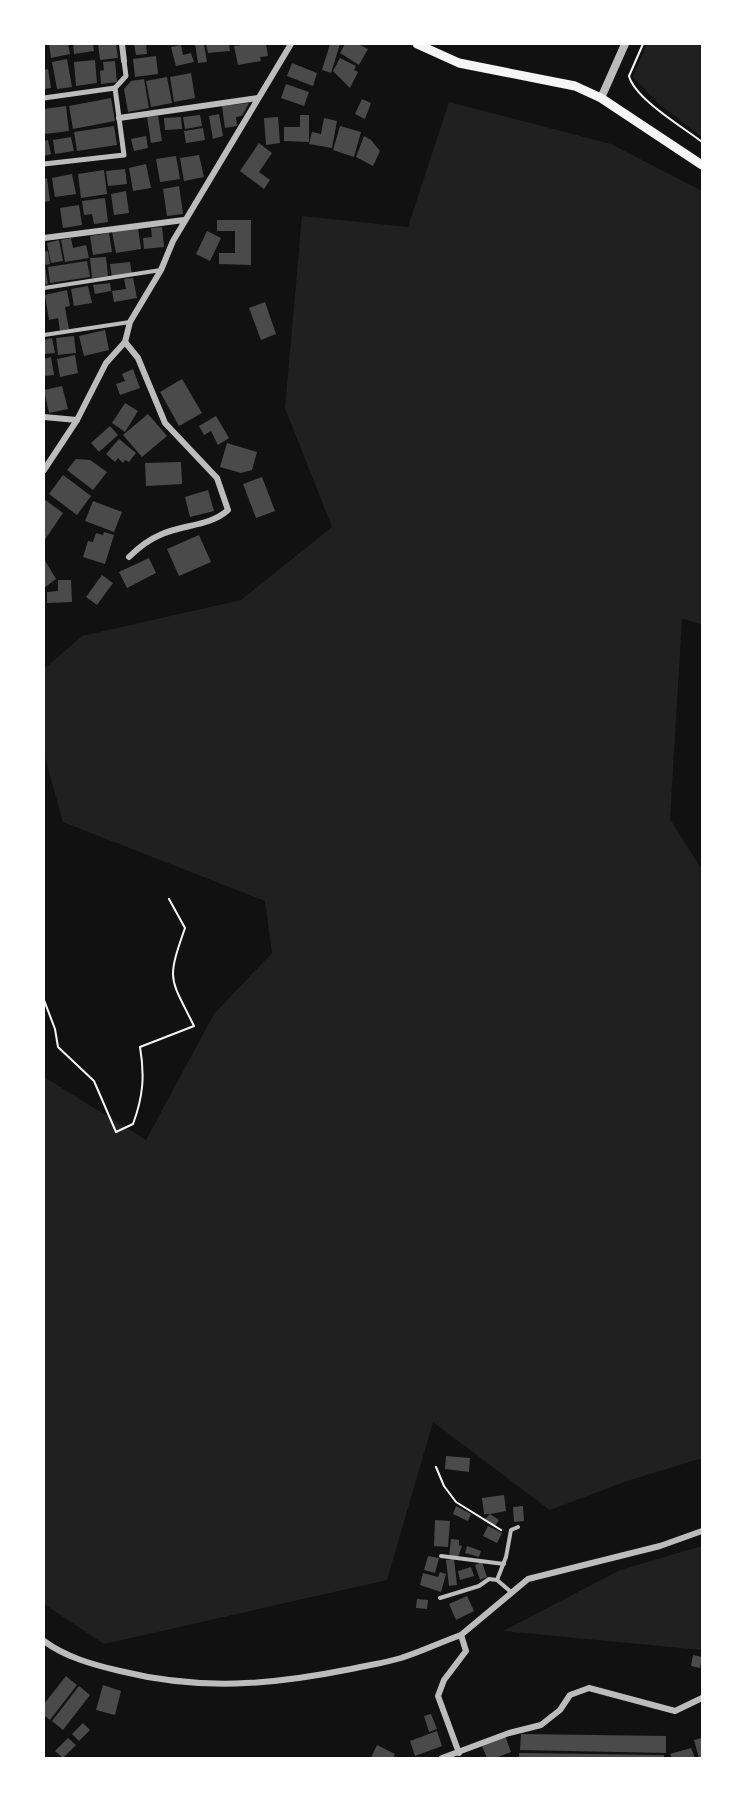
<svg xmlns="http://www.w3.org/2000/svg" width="746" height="1802" font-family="Lato,sans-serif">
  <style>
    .green { fill: #202020 }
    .building { fill: #4a4a4a }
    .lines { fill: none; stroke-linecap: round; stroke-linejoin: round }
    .path { stroke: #f5f5f5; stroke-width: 2 }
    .service { stroke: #bcbcbc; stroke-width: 4 }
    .pedestrian { stroke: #bcbcbc; stroke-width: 5 }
    .minor { stroke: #bcbcbc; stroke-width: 6 }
    .tertiary { stroke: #bcbcbc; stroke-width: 8 }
    .secondary { stroke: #f5f5f5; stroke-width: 9 }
  </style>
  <rect width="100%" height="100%" fill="#111"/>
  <g class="green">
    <path d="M647 44H702V137L658 103 633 77Z"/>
    <path d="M449 102 611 144 702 191V625L682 618 670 819 702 870V1458L627 1481 550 1510 433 1422 387 1580 104 1644 44 1604V1077L146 1140 214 1014 272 953 265 901 63 822 44 754V669L82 636 241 600 332 527 285 408 302 216 408 227Z"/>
    <path d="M702 1546V1650L503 1631 620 1570Z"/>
  </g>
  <g class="building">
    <path d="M49 44H68L70 54 51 58Z"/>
    <path d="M73 44H93L94 51 74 54Z"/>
    <path d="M98 44H116L118 58 100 60Z"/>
    <path d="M134 44H146L147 54 136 55Z"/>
    <path d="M195 44H204L207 62 198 63Z"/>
    <path d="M206 44H229L230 51 208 53Z"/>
    <path d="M249 44H266L268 56 260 57 261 61 238 65 234 46Z"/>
    <path d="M330 44H340L331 73 322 70Z"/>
    <path d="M345 44H358L368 49 359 65 340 53Z"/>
    <path d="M181 45 183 55 191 53 194 62 176 66 171 47Z"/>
    <path d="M156 56 158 74 135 77 133 59Z"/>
    <path d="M340 58 356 66 354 70 358 72 350 88 333 71Z"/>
    <path d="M67 59 72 87 57 89 52 62Z"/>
    <path d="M95 60 97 83 76 86 74 62Z"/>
    <path d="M115 61 117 82 101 84 100 71 104 70 103 62Z"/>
    <path d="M292 63 317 73 313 86 287 76Z"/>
    <path d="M48 69 51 88 44 89V70Z"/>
    <path d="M191 73 195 98 174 102 170 77Z"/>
    <path d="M167 77 172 103 151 107 146 81Z"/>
    <path d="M144 79 149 108 128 112 124 89 131 81Z"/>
    <path d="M286 84 309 92 304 106 281 98Z"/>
    <path d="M111 98 115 121 73 129 69 106Z"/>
    <path d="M362 99 371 103 365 119 355 114Z"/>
    <path d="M249 103 242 116 236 117 237 126 225 128 222 106Z"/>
    <path d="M66 106 69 131 45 134 44 109Z"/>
    <path d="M219 114 223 136 213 139 209 116Z"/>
    <path d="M200 115 202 126 185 129 183 117Z"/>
    <path d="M300 115H309V142L284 141V127H300Z"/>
    <path d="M158 116 162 141 151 143 147 117Z"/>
    <path d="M181 117 182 129 165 130 164 118Z"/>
    <path d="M278 117 280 143 266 145 264 118Z"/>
    <path d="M324 118 337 121 332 148 309 144 312 132 321 134Z"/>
    <path d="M114 126 117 145 77 151 74 132Z"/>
    <path d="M340 126 361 132 354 157 333 150Z"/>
    <path d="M203 128 205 140 186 143 184 131Z"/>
    <path d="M146 136 148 148 134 151 131 139Z"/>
    <path d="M364 136 371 140 380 151 373 166 356 157Z"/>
    <path d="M71 137 74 151 55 154 53 140Z"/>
    <path d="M48 140 51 154 44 156V141Z"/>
    <path d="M259 143 272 153 259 172 270 180 264 189 240 171Z"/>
    <path d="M199 155 204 177 184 181 180 158Z"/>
    <path d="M176 156 180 179 160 182 156 159Z"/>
    <path d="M146 164 151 188 133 191 129 168Z"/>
    <path d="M125 169 127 184 108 186 106 171Z"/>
    <path d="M104 170 107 194 81 198 78 174Z"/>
    <path d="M72 174 76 194 55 197 52 178Z"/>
    <path d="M47 178 50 201 44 202V179Z"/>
    <path d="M179 186 183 214 167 216 163 189Z"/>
    <path d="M126 191 129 213 114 215 111 194Z"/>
    <path d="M105 198 108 222 94 224 92 214 84 215 82 201Z"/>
    <path d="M79 205 82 225 63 228 60 208Z"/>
    <path d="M217 220H251V265L219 264V253H235V231H217Z"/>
    <path d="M162 227 164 247 144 249 143 238 152 237 151 228Z"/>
    <path d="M138 228 141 249 116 253 112 232Z"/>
    <path d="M207 231 221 238 210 261 196 254Z"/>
    <path d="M109 233 112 252 93 255 90 236Z"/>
    <path d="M71 238 73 248 86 245 89 258 65 262 61 240Z"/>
    <path d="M59 240 63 261 51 263 47 243Z"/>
    <path d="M48 251 50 264 45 265 48 284 44 285V252Z"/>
    <path d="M106 257 108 276 92 278 90 258Z"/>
    <path d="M87 261 90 277 50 283 48 267Z"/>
    <path d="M130 262 132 275 112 277 110 264Z"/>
    <path d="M133 278 137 298 114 302 112 291 126 289 124 279Z"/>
    <path d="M110 283 111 291 95 294 93 285Z"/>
    <path d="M88 286 92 303 74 306 71 289Z"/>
    <path d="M67 290 70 306 65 307 69 329 60 331 58 318 49 320 45 295Z"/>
    <path d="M265 302 276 334 261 340 249 308Z"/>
    <path d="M105 330 109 350 84 356 79 336Z"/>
    <path d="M74 336 76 353 58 355 56 338Z"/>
    <path d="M52 338 55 353 44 354V340Z"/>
    <path d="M75 355 78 373 60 377 57 359Z"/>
    <path d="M51 357 54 375 44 376V359Z"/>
    <path d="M133 369 140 388 120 395 116 384 125 381 122 374Z"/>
    <path d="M182 379 202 413 179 426 160 392Z"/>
    <path d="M62 386 68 409 49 413 44 390Z"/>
    <path d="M125 403 138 411 125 432 112 423Z"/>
    <path d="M148 414 167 436 142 457 123 435Z"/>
    <path d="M216 416 229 438 218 445 211 431 204 435 199 426Z"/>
    <path d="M110 426 118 435 99 452 91 443Z"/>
    <path d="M119 439 136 453 129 462 125 460 123 463 118 458 115 462 106 454Z"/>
    <path d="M227 443 257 452 252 470 241 473 220 467Z"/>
    <path d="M76 459 90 460 107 472 93 490 67 470Z"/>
    <path d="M181 462 182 484 146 486 145 463Z"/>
    <path d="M63 475 91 496 77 515 49 494Z"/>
    <path d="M262 477 275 511 256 518 243 484Z"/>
    <path d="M208 490 214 511 190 517 185 497Z"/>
    <path d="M44 499 63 513 44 541Z"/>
    <path d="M93 501 122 512 114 532 85 521Z"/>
    <path d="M104 532 114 535 105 564 83 557 88 541 93 542 96 533 103 535Z"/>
    <path d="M199 535 211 562 179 576 167 549Z"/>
    <path d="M149 558 156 573 127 588 119 572Z"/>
    <path d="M44 559 56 579 44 588Z"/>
    <path d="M102 575 113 583 97 605 86 597Z"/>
    <path d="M58 580H71L72 602 47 603V592L58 591Z"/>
    <path d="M446 1456 470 1458 469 1472 445 1469Z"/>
    <path d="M504 1495 506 1511 490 1514 499 1520 495 1526 485 1519 490 1514H484L482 1498Z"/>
    <path d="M456 1506 471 1514 468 1521 453 1514Z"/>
    <path d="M523 1506 524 1521 514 1522 513 1507Z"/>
    <path d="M435 1520 450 1521 448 1547 434 1546Z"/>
    <path d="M488 1526 502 1533 497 1543 483 1536Z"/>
    <path d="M451 1539 459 1540V1545L462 1546 458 1557H449Z"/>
    <path d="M467 1546 481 1551 479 1557 465 1553Z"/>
    <path d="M428 1556 439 1558 435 1573 424 1570Z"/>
    <path d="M454 1559 457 1585 449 1586 446 1560Z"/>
    <path d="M482 1562 487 1577 480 1580 475 1565Z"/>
    <path d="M471 1567 474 1576 460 1580 458 1571Z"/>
    <path d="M440 1572 446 1574 441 1592 420 1585 423 1573 438 1577Z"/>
    <path d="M467 1596 474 1611 456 1620 449 1604Z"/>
    <path d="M417 1599 428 1600 427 1609 416 1608Z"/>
    <path d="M693 1655 702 1657 700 1668 691 1666Z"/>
    <path d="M66 1676 77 1685 50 1720 44 1715V1704Z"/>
    <path d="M103 1685 121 1691 115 1715 96 1710Z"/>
    <path d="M79 1686 90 1695 63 1730 52 1721Z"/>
    <path d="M431 1714 437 1729 429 1732 424 1716Z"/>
    <path d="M83 1723 90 1730 79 1741 72 1734Z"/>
    <path d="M437 1731 442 1746 415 1756 410 1741Z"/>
    <path d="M521 1734 666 1736V1753L520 1750Z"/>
    <path d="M505 1736 511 1752 495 1758H487L482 1746Z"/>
    <path d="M68 1738 76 1745 63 1758 55 1751Z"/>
    <path d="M701 1738 702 1758H699L694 1740Z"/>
    <path d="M377 1745 395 1754 393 1758H371Z"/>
    <path d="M691 1748 695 1758H672L670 1754Z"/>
    <path d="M519 1753 664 1755V1758H519Z"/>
  </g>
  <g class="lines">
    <g class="path">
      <path d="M643 44 629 76C635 99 683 127 702 142"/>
      <path d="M44 1000 55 1029 58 1047 94 1081 116 1132 133 1124C143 1097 145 1076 140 1047L194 1026C170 977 166 982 185 928L169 899"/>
      <path d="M436 1467 444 1486 456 1502 501 1530"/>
    </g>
    <g class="service">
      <path d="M44 288 161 270"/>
      <path d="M44 335 130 322"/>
      <path d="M441 1556 504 1564"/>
      <path d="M497 1580 506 1557 511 1530 518 1527"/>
      <path d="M440 1598 479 1586 489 1579 497 1580 511 1592"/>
    </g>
    <g class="pedestrian">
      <path d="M115 88 126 76 124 61"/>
      <path d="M44 98 115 88 124 155 44 164"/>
    </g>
    <g class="minor">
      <path d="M122 44 124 61"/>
      <path d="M119 118 258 98"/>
      <path d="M44 238 184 220"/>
      <path d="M125 342 138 358 165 423 217 478 228 510C209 527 183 524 160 535 148 540 138 548 129 557"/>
      <path d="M44 417 77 420"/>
      <path d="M44 470 77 420 106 363 125 342 130 322 161 270 173 241 291 44"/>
      <path d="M44 1641C65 1657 94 1665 120 1671 201 1691 271 1685 351 1669 368 1665 385 1663 401 1658 421 1652 441 1642 461 1635"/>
      <path d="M459 1753 438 1696 444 1680 466 1651 461 1635 528 1579 660 1546 702 1531"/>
      <path d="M442 1758 509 1733 541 1725 560 1710 570 1695 589 1688 675 1711 702 1698"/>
    </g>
    <path class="tertiary" d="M601 98 625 44"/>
    <path class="secondary" d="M417 44 459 63 575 86 601 98 702 165"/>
  </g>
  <rect width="746" height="1802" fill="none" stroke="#ffffff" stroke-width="90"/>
</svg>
